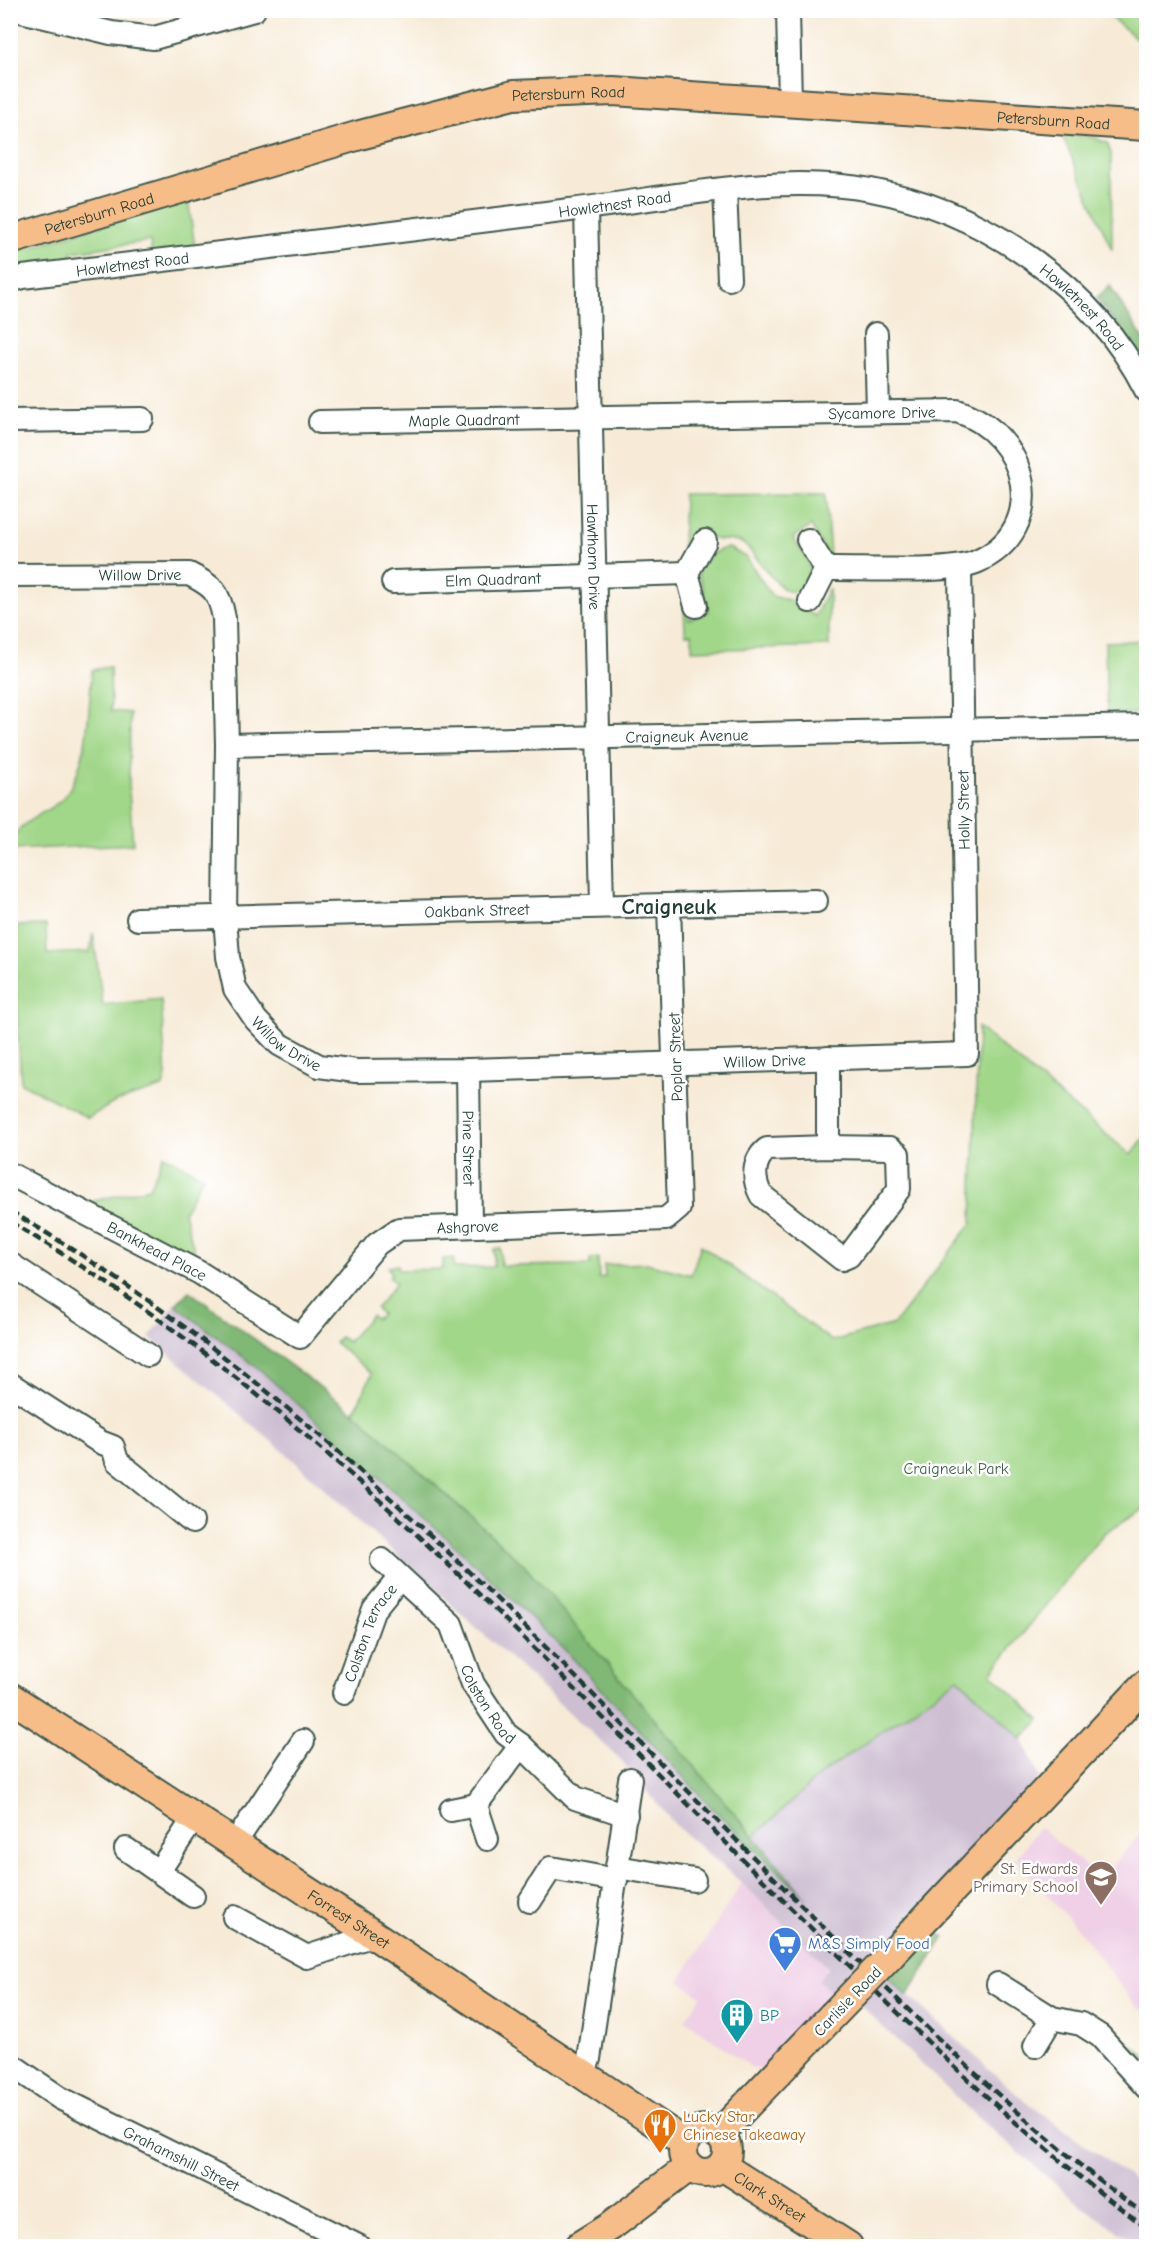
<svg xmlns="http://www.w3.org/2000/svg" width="1157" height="2257" font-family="'Comic Neue',sans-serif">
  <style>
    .built { fill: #efd0e6 }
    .industrial { fill: #cdbed2 }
    .green { fill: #a1d789; stroke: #608a5e; stroke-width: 1.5 }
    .forest { fill: #80b875; stroke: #507a54; stroke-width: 1.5 }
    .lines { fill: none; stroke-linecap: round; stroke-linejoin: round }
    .minor-casing { stroke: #3f574c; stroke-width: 26 }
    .major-casing { stroke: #3f574c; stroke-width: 32 }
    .minor { stroke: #fff; stroke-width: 22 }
    .major { stroke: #f7bd88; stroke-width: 28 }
    .rail { stroke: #1f3d34; stroke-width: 4.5; stroke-dasharray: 9 4.5; stroke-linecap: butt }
    .major-bridge-casing { stroke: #3f574c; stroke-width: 32; stroke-linecap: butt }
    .major-bridge { stroke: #f7bd88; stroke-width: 28 }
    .labels { text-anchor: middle; stroke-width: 5; stroke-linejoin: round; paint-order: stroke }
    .street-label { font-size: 16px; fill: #1f3d34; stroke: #fff }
    .park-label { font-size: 16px; fill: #406449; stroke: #fff }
    .education-label { font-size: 16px; fill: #785e54; stroke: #fff; text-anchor: end }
    .shop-label { font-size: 16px; fill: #366cbe; stroke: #fff; text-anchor: start }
    .culture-label { font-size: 16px; fill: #0d838f; stroke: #fff; text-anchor: start }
    .food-label { font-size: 16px; fill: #c56008; stroke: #fff; text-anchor: start }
    .district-label { font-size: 22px; font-weight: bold; fill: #1f3d34; stroke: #fff }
  </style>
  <rect width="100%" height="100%" fill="#fff"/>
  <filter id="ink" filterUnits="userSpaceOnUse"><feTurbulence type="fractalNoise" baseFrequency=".0167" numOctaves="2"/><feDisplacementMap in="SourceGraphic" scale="12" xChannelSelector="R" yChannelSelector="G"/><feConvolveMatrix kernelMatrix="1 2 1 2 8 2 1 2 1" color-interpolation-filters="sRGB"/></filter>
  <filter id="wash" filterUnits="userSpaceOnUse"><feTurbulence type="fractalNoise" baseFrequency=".008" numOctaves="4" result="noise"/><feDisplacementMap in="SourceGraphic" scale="24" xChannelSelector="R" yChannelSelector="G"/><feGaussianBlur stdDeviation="1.35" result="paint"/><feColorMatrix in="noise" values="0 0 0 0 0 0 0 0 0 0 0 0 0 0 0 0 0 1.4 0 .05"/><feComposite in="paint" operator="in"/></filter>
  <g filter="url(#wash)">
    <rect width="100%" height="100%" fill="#f7ebd7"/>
    <g class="built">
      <path d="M1040 1827 1100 1878 1146 1829V2012L1136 2006 1081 1933 1015 1859Z"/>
      <path d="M742 1883 824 1963 835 1997 764 2070 751 2067 685 2020 701 1996 679 1981Z"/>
    </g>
    <path class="industrial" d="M175 1305 259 1369 463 1553 564 1649 714 1810 799 1891 753 1837 820 1775 959 1678 1022 1739 1040 1777 888 1977 1021 2098 1146 2189V2246H1141L1081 2206 966 2107 862 2007 835 1997 818 1980 828 1969 824 1963 742 1883 676 1826 620 1759 291 1458 149 1337Z"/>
    <g class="green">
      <path d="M1103 11H1146V46Z"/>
      <path d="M1061 133 1093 137 1107 143 1111 153 1112 250Z"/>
      <path d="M188 199 195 248 152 254 150 241 72 252 73 262 11 270 10 253Z"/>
      <path d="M826 493 830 559 811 526 793 538C799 549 816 565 809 579 788 620 759 552 742 543 734 539 727 541 719 540 713 540 704 533 699 529L682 558 684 494Z"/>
      <path d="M729 548 746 557 772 596 797 602 796 605 815 616 829 588V646L692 650V634H685L684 600 689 619 709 612 698 572C707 559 712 549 729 548Z"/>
      <path d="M1146 640V713L1107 714 1105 642Z"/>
      <path d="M110 667 111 711 130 713 129 791 133 844 11 850C10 821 51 814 65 796 90 761 88 711 92 670Z"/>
      <path d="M46 925 47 954 90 952 93 933 103 1005 161 999 166 1076 163 1087 115 1102 88 1118 21 1083 12 926Z"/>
      <path d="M978 1027 1131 1155 1146 1135V1507L1104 1533 991 1673 1040 1720 1022 1739 958 1678 820 1775 753 1837 522 1563 354 1412 372 1374 335 1343 340 1337 348 1342 371 1315 376 1319 381 1314 376 1308 396 1284 389 1277 391 1274 388 1267 398 1265 399 1270 443 1269V1259L454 1258V1268L494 1267V1249L500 1248 501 1266 590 1265V1259L598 1258 599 1278 605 1277 604 1265 647 1263 691 1275 701 1245 832 1341 894 1324 972 1223Z"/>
      <path d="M164 1155 203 1176 184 1212 200 1273 73 1206 149 1188Z"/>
      <path d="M1107 2031 1146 2055V2071Z"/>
    </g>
    <g class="forest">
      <path d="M1110 286 1146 343V373L1123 333 1096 298Z"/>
      <path d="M189 1291 354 1412 522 1563 806 1898 714 1810 564 1649 463 1553 259 1369 175 1305Z"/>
      <path d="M933 1931 945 1937 907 1996 888 1977Z"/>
    </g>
  </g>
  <g filter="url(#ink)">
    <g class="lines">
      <defs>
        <g id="minor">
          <path d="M17 10 111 33 154 38 254 10"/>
          <path d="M788 10 790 103"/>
          <path d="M725 190 729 279"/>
          <path id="s1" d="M586 209 602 905"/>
          <path id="s2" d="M10 281 23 277C205 255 388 233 570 210 667 199 775 172 871 190 985 211 1093 286 1146 390"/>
          <path d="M876 334 878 412"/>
          <path d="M10 421 142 419"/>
          <path id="s3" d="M320 422 957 411C1028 433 1052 529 976 562 948 574 860 568 826 569L810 601"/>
          <path d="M808 540 826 569"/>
          <path d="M687 573 696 606"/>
          <path id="s4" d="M10 575 189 574C213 586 219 591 224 618L227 745 225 917 228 957 235 989 256 1020 279 1044 319 1066 356 1071 468 1070 967 1054 960 567"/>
          <path id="s5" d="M393 582 687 573 705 541"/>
          <path id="s6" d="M227 745 1146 726"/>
          <path id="s7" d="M138 919 816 901"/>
          <path d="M828 1058V1147"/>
          <path id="s8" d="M468 1070 470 1225"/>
          <path d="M828 1147 890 1148 898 1154 899 1189 849 1256 842 1259 761 1195C753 1180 752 1161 767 1149Z"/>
          <path id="s9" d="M10 1174 200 1273 300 1337 377 1244 399 1229 666 1219 679 1208 669 906"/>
          <path d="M10 1264 148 1355"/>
          <path d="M10 1384 100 1442 113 1447 117 1461 192 1522"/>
          <path id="s10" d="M382 1560 451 1624 473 1684 506 1734 521 1745 575 1798 626 1815"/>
          <path id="s11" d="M344 1693 374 1609 400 1577"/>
          <path d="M476 1805 487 1839"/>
          <path d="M451 1810 476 1805 521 1745"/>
          <path d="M235 1843 303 1741"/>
          <path d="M126 1849 193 1896"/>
          <path d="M617 1867 694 1880"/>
          <path d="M159 1871 194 1818"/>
          <path d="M530 1901 551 1868 616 1880"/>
          <path d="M234 1917 307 1957 374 1935"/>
          <path d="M998 1984 1052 2018 1081 2024 1100 2036 1146 2087"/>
          <path d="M1035 2046 1052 2018"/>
          <path id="s12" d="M10 2064 60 2098 358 2246"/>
          <path d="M583 2076 589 2059 630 1779"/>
        </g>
        <g id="major">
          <path id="s13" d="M10 240 360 135 513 95 613 91 1146 126"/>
          <path id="s14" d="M10 1697 374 1935 684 2142"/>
          <path d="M890 1956 1146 1684"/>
          <circle cx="705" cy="2151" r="22"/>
          <path d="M719 2134 832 2016"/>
          <path id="s15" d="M722 2166 848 2246"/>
          <path d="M579 2246 611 2226 689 2167"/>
        </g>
      </defs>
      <use href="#minor" class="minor-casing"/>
      <use href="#major" class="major-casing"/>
      <use href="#minor" class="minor"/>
      <use href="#major" class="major"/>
      <g class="rail">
        <path d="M10 1211C339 1403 585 1696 855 1958 948 2048 1040 2140 1146 2215"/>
        <path d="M10 1222C339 1414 584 1709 854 1970 947 2061 1040 2151 1146 2227"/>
      </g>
      <defs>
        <path id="major-bridge" d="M832 2016 890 1956"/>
      </defs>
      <use href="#major-bridge" class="major-bridge-casing"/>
      <use href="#major-bridge" class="major-bridge"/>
    </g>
  </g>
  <defs>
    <symbol id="school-pin" viewBox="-11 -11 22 30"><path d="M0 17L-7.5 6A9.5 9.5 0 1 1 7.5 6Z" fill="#8d6e63" stroke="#fff"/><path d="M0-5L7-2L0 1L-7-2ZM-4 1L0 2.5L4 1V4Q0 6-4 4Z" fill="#fff"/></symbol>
    <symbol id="supermarket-pin" viewBox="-11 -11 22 30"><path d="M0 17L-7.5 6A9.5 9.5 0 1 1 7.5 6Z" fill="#3f7fe0" stroke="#fff"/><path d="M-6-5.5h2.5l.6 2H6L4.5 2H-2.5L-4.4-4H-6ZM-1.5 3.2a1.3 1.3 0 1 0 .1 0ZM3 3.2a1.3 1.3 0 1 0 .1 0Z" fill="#fff"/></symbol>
    <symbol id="building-pin" viewBox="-11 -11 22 30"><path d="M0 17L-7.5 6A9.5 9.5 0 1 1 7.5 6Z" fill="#0f9aa8" stroke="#fff"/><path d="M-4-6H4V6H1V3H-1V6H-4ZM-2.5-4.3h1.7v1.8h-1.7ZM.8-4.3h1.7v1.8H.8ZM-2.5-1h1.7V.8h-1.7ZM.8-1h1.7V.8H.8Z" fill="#fff"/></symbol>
    <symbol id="restaurant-pin" viewBox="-11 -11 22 30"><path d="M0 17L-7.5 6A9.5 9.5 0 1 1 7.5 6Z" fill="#e8710a" stroke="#fff"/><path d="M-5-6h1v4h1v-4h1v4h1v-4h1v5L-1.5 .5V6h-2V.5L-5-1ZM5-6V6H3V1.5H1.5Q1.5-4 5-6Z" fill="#fff"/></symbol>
  </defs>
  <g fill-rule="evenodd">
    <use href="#school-pin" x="1082" y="1858" width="38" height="52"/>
    <use href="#supermarket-pin" x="766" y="1924" width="38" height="52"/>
    <use href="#building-pin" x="718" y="1996" width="38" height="52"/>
    <use href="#restaurant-pin" x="641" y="2106" width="38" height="52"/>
  </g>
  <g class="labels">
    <g class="street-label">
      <text dy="6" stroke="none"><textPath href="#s13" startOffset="579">Petersburn Road</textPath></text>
      <text dy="6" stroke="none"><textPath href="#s13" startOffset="1065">Petersburn Road</textPath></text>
      <text dy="6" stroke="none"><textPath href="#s2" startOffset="610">Howletnest Road</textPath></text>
      <text dy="6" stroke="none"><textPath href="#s13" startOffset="93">Petersburn Road</textPath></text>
      <text dy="6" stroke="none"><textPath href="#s2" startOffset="124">Howletnest Road</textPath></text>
      <text dy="6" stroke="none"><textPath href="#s2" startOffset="1114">Howletnest Road</textPath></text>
      <text dy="6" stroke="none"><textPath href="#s3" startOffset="562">Sycamore Drive</textPath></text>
      <text dy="6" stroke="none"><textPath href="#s3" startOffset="144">Maple Quadrant</textPath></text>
      <text dy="6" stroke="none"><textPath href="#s1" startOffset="348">Hawthorn Drive</textPath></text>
      <text dy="6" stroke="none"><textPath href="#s4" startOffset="130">Willow Drive</textPath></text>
      <text dy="6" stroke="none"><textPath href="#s5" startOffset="100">Elm Quadrant</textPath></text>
      <text dy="6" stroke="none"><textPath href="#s6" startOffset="460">Craigneuk Avenue</textPath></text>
      <text transform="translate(963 810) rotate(-91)" y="6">Holly Street</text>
      <text dy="6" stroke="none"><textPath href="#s7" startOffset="339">Oakbank Street</textPath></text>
      <text dy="6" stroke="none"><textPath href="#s4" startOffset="687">Willow Drive</textPath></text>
      <text transform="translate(675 1057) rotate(-92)" y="6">Poplar Street</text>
      <text dy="6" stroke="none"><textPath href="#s4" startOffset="1173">Willow Drive</textPath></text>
      <text dy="6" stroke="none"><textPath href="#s8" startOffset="78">Pine Street</textPath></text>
      <text dy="6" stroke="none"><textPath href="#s9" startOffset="549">Ashgrove</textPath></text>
      <text dy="6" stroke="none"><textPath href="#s9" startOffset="166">Bankhead Place</textPath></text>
      <text dy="6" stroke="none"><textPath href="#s11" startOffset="66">Colston Terrace</textPath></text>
      <text dy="6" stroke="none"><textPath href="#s10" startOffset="183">Colston Road</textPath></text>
      <text dy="6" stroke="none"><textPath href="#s14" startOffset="405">Forrest Street</textPath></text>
      <text transform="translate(847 2001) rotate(-46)" y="6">Carlisle Road</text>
      <text dy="6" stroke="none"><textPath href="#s12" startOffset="196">Grahamshill Street</textPath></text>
      <text dy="6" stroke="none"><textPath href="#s15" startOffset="57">Clark Street</textPath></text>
    </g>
    <g class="park-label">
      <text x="956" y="1474">Craigneuk Park</text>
    </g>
    <g class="education-label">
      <text x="1078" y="1874">St. Edwards<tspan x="1078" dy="18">Primary School</tspan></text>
    </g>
    <g class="shop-label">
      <text x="808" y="1949">M&amp;S Simply Food</text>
    </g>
    <g class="culture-label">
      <text x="760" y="2021">BP</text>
    </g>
    <g class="food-label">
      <text x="683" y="2122">Lucky Star<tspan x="683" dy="18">Chinese Takeaway</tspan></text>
    </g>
    <g class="district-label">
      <text x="669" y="914">Craigneuk</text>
    </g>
  </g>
  <rect width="1157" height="2257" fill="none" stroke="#fff" stroke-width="36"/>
</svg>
